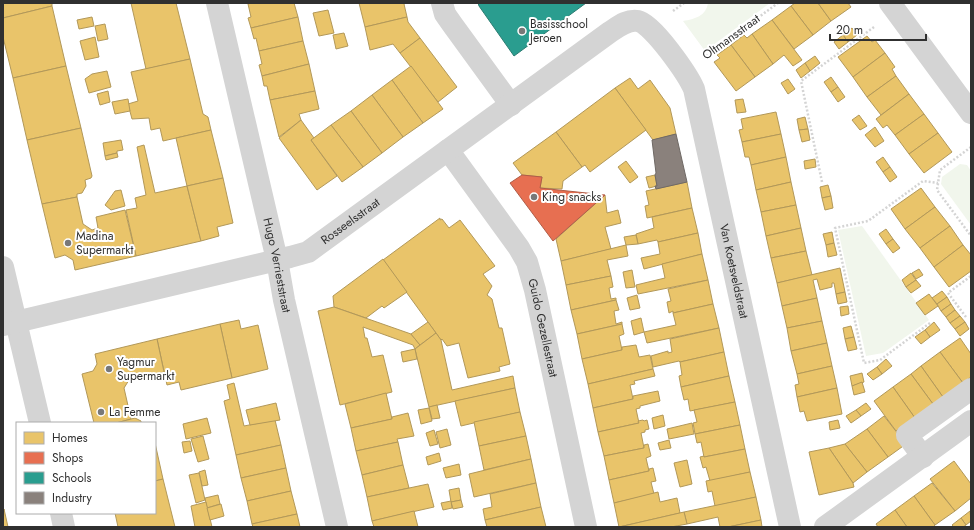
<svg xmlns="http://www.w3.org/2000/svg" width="974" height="530" font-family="Jost,sans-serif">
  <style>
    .green { fill: #f1f6ec }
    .homes { fill: #e9c46a; stroke: #b29859 }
    .shops { fill: #e76f51; stroke: #b05c47 }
    .schools { fill: #2a9d8f; stroke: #2c7c72 }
    .industry { fill: #8a817c; stroke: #6f6965 }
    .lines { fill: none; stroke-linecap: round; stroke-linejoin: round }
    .path { stroke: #d4d4d4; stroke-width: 2.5; stroke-dasharray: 2 2; stroke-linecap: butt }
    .minor { stroke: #d4d4d4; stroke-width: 22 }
    .poi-dot { fill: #787878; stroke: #fff; stroke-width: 1.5 }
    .labels { text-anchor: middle; stroke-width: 4; stroke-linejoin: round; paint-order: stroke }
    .poi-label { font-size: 12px; fill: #303030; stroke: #fff; text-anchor: start }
    .street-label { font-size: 12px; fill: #303030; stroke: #fff }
  </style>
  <rect width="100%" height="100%" fill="#fff"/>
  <g class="green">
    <path d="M708 3H770L705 51 683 21C695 19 706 16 708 3Z"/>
    <path d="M960 164 967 165 971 171V225L941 184 942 177Z"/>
    <path d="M862 226 929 320 883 353 866 356 838 230Z"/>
  </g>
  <g class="homes">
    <path d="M3 3H52V6L3 18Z"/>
    <path d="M131 3H176L190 59 146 69Z"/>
    <path d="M251 3H294L298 17 251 28 248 18 251 17 248 4Z"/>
    <path d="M359 3H406L404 4 407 17 365 27Z"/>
    <path d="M795 3H818L831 21 813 35 791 6Z"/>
    <path d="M818 3H848L851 7 831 21Z"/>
    <path d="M52 6 66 66 13 78 3 37V18Z"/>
    <path d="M791 6 813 35 794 49 772 20Z"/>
    <path d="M328 10 334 33 319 36 313 13Z"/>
    <path d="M92 17 94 26 79 29 77 20Z"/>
    <path d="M298 17 303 41 259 51 256 38 254 39 251 28Z"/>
    <path d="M407 17 408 22 420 38 400 53 393 44 370 50 365 27Z"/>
    <path d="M772 20 802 60 793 66 784 55 773 64 752 34Z"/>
    <path d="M105 24 108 39 98 41 95 26Z"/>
    <path d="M852 28 857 35 848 42 843 35Z"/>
    <path d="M344 33 348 46 336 49 333 35Z"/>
    <path d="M752 34 773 64 755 77 731 45 744 35 747 38Z"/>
    <path d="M843 35 848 42 839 49 834 42Z"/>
    <path d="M867 36 872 42 875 40 885 53 853 77 838 57Z"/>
    <path d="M95 37 99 57 85 60 80 41Z"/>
    <path d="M420 38 457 87 438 102 400 53Z"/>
    <path d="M303 41 309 64 262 76 259 65 262 64 259 51Z"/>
    <path d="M731 45 755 77 736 91 714 62 720 58 717 55Z"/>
    <path d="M885 53 895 67 892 69 896 76 867 97 853 77Z"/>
    <path d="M815 56 820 63 810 71 805 63Z"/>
    <path d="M190 59 203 114 208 117 211 130 163 141 160 128 151 130 149 118 132 119 128 104 138 101 131 72Z"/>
    <path d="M805 63 810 71 801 78 796 70Z"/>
    <path d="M309 64 315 91 270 100 267 86H264L262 76Z"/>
    <path d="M66 66 81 128 27 140 13 78Z"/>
    <path d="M411 66 443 109 423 123 392 80Z"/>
    <path d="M107 71 111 87 89 93 85 79 92 74Z"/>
    <path d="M896 76 909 94 881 115 867 97Z"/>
    <path d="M831 77 838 87 831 92 824 82Z"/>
    <path d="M630 78 638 89 650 80 670 108 676 134 653 140 615 88Z"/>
    <path d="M788 79 795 89 788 94 781 83Z"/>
    <path d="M392 80 423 123 403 137 372 95Z"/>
    <path d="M838 87 845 97 838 102 831 92Z"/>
    <path d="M615 88 646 130 590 172 585 165 582 167 556 132Z"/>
    <path d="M108 91 110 102 100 105 97 94Z"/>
    <path d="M315 91 319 109 299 114 301 120 279 137 270 100Z"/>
    <path d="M909 94 924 114 895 135 887 125 883 128 876 119Z"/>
    <path d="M372 95 403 137 382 153 351 111Z"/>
    <path d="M128 99 130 111 115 114 112 102Z"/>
    <path d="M743 99 746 112 737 113 735 100Z"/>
    <path d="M351 111 382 153 363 167 331 125Z"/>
    <path d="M776 112 781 134 742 142 739 130 743 129 741 119Z"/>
    <path d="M924 114 938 133 909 154 895 135Z"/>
    <path d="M859 115 867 126 860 130 852 120Z"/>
    <path d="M805 117 808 129 799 130 797 119Z"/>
    <path d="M301 120 314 138 311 140 337 176 317 190 279 138Z"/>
    <path d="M331 125 363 167 342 182 311 140Z"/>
    <path d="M875 127 884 141 875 147 865 135Z"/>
    <path d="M81 128 92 176 91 178 85 180 86 186 82 193 77 194V197L42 204 27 140Z"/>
    <path d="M808 129 810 140 802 142 799 130Z"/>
    <path d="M211 130 223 178 187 186 176 138Z"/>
    <path d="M556 132 582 167 563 181 562 189 540 188 542 177 522 175 513 163Z"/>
    <path d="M938 133 952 152 924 173 909 154Z"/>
    <path d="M781 134 786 157 751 165 749 157H745L742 142Z"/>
    <path d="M121 140 123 150 117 151V153L105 156 103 143Z"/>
    <path d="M144 145 155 193 187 186 201 241 136 256 126 210 137 208 135 198 146 195 137 147Z"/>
    <path d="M117 153 118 157 106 160 105 156Z"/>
    <path d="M786 157 791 182 756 190 751 165Z"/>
    <path d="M883 157 890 167 883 172 876 162Z"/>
    <path d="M815 159 816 167 805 169 804 161Z"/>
    <path d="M626 161 638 177 630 183 618 167Z"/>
    <path d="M890 167 897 177 890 182 883 172Z"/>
    <path d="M655 175 657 186 649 188 646 177Z"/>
    <path d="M223 178 233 223 217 227 219 236 201 241 187 186Z"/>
    <path d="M687 182 692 208 647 218 645 206 649 205 646 191Z"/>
    <path d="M791 182 796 205 761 212 756 190Z"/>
    <path d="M828 185 831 196 822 198 820 187Z"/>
    <path d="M921 188 935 207 905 229 891 209Z"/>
    <path d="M121 190 125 206 111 210 105 205 115 191Z"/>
    <path d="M605 195 607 213 618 210 621 223 605 227 611 249 561 261 556 239Z"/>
    <path d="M831 196 833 208 825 210 822 198Z"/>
    <path d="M77 197 83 224 92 230 98 228 96 217 125 210 136 256 75 270 73 260 65 255 55 258 42 204Z"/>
    <path d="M796 205 801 228 766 236 761 212Z"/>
    <path d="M935 207 950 226 920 248 905 229Z"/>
    <path d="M692 208 698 233 658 242 657 240 638 244 636 234 654 228 652 217Z"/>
    <path d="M440 218V220L442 219 449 228 460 220 495 266 483 274 492 286 487 295 492 299 499 328H502L510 364 499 367 500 371 468 378 459 343 447 346 442 339 441 340 383 260Z"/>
    <path d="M950 226 963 245 934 267 920 248Z"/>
    <path d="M801 228 806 251 771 258 766 236Z"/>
    <path d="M886 229 893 239 886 244 879 234Z"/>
    <path d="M832 232 834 243 826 245 823 234Z"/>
    <path d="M698 233 702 254 644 269 641 258 660 254 658 242Z"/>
    <path d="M636 235 638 244 626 245 624 237Z"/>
    <path d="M893 239 900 248 893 253 886 244Z"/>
    <path d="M834 243 837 255 828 257 826 245Z"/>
    <path d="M626 245 628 256 607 260 611 276 566 285 561 261Z"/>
    <path d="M963 245 971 255V271L949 287 934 267Z"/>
    <path d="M806 251 812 275 777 283 771 258Z"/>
    <path d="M702 254 708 280 638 294 636 285 665 278 662 264Z"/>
    <path d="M383 259 407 292 384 308 382 306 366 318 334 307 333 296Z"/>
    <path d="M840 268 845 292 836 294 834 283H832V287L820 290 817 279 813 280 817 298 782 306 777 283Z"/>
    <path d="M919 269 923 275 916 279 912 273Z"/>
    <path d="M632 270 635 287 626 288 623 272Z"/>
    <path d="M911 273 916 280 906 287 902 280Z"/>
    <path d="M611 276 613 287 609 288 611 299 616 298V300L571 310 566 285Z"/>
    <path d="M708 280 713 304 673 313V311L669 313 667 302 671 301 668 289Z"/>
    <path d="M916 280 921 286 911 293 906 287Z"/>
    <path d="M942 291 947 297 937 304 932 298Z"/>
    <path d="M845 292 847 302 838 304 836 294Z"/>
    <path d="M929 294 938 306 925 315 916 303Z"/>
    <path d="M637 295 640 308 630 310 627 298Z"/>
    <path d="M947 297 951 304 941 311 937 304Z"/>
    <path d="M817 298 822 321 787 328 782 306Z"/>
    <path d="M616 300 619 310 614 311 616 324 622 322V324L577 334 571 310Z"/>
    <path d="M713 304 719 328 647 343 644 332 676 325 673 313Z"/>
    <path d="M951 304 955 310 946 317 941 311Z"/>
    <path d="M848 306 849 314 841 316 840 307Z"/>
    <path d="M334 307 411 334 420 345 415 349 413 345 363 327 365 338H367L372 357 383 355 392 392 340 405 318 311Z"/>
    <path d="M955 310 960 316 950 323 946 317Z"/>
    <path d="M960 316 965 322 955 329 950 323Z"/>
    <path d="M641 318 644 332 634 335 631 321Z"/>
    <path d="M239 320 241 329 258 325 268 369 232 378 220 324Z"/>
    <path d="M822 321 827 343 791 351 787 328Z"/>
    <path d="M428 322 436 333 420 345 411 334Z"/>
    <path d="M934 322 940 330 930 337 925 330Z"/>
    <path d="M965 322 969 329 960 336 955 329Z"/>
    <path d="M220 324 232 378 181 390 179 382 167 385 157 339Z"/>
    <path d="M622 324 624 334 619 336 622 350 582 359 577 334Z"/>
    <path d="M851 326 854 337 845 339 843 328Z"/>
    <path d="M719 328 724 352 680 362 679 361 653 367 651 356 668 351V353L672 352 670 339Z"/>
    <path d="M925 330 930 337 921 344 915 337Z"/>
    <path d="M436 333 441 340 452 390 513 376 515 388 429 407 415 349Z"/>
    <path d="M854 337 857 349 848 351 845 339Z"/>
    <path d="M960 338 971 354V377L963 383 940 352Z"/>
    <path d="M157 339 164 372 129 380 124 388 131 419 116 423H94L82 374 93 371 97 364 95 354Z"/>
    <path d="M827 343 832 366 797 374 791 351Z"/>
    <path d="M636 345 639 357 650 355 653 369 588 384 582 359 622 350V347Z"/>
    <path d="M415 349 417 359 403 362 401 352Z"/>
    <path d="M724 352 729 376 681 387 679 376 682 375 680 362Z"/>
    <path d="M940 352 963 383 943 397 921 366Z"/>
    <path d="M886 359 892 366 882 374 877 367Z"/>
    <path d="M832 366 837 388 797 397 795 385 799 384 797 374Z"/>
    <path d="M921 366 943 397 933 404 911 374Z"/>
    <path d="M877 367 882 374 873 380 867 374Z"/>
    <path d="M653 369 655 376 634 381 635 384 630 385 633 399 593 408 588 384Z"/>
    <path d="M862 373 864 382 852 386 850 376Z"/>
    <path d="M911 374 933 404 915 418 893 387Z"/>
    <path d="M729 376 735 402 690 411 688 399 684 400 681 387Z"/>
    <path d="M862 382 865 392 854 395 852 386Z"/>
    <path d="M234 383 244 426 275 420 281 445 236 455 224 401 230 399 227 385Z"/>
    <path d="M893 387 915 418 896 431 874 401Z"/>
    <path d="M515 388 520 412 461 426 455 401Z"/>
    <path d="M837 388 842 414 807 421 804 411 800 412 797 397Z"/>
    <path d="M658 391 660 401 640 406V408L636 409 639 423 598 432 593 408 633 399V396Z"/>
    <path d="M386 393 392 419 351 428 345 404Z"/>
    <path d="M735 402 740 425 695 434 693 423 697 422 694 410Z"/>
    <path d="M276 403 280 420 250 425 246 410Z"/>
    <path d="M866 403 871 409 861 416 856 410Z"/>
    <path d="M437 405 440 418 432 419 429 407Z"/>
    <path d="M429 408 432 421 421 424 418 410Z"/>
    <path d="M856 410 861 416 851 423 846 416Z"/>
    <path d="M520 412 526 436 479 446 474 422Z"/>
    <path d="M408 413 414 436 397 439 398 442 356 451 351 428 392 419V417Z"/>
    <path d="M663 415 665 426 654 429 652 418Z"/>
    <path d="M884 416 906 444 888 457 867 429Z"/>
    <path d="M135 418 141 421V423H116Z"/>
    <path d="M207 418 211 433 186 439 183 424Z"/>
    <path d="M643 420 644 421 647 420 649 429 645 430V432L641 433 644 448 604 456 598 432 639 423 638 421Z"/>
    <path d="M838 420 840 428 830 430 829 422Z"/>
    <path d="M692 423 694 434 669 439 667 429Z"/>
    <path d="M740 425 745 449 704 457 701 442 697 443 695 434Z"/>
    <path d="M447 429 451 445 440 448 436 432Z"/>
    <path d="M867 429 888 457 867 472 845 444Z"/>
    <path d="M434 430 438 444 430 446 426 433Z"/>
    <path d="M203 436 209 459 198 462 191 439Z"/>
    <path d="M526 436 531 459 484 470 479 446Z"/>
    <path d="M669 440 671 448 660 450 658 443Z"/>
    <path d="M190 441 192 451 184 453 182 442Z"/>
    <path d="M398 442 403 465 362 475 356 451Z"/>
    <path d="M155 443 163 479 155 481Z"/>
    <path d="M648 444 651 456 646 458 649 471 609 480 604 456 644 448V445Z"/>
    <path d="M845 444 867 472 853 483 829 448Z"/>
    <path d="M281 445 286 468 241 478 236 455Z"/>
    <path d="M829 448 853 483 854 487 819 495 809 452Z"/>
    <path d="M745 449 750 472 710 481 706 467 703 468 700 457 704 456V457Z"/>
    <path d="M439 453 441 461 428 465 426 457Z"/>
    <path d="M531 459 536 483 474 497 469 474Z"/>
    <path d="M687 460 692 484 680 487 674 463Z"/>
    <path d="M954 461 971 484V498L955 511 930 479Z"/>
    <path d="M459 464 461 475 446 478 443 468Z"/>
    <path d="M403 465 409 488 367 497 362 475Z"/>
    <path d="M286 468 291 491 247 501 241 478Z"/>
    <path d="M653 468 656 481 651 482 654 494 614 503 609 480 649 471V469Z"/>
    <path d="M205 470 208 485 202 486 199 472Z"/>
    <path d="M750 472 756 497 715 506 712 491 708 492 706 481Z"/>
    <path d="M199 473 205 500 196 503 189 475Z"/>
    <path d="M163 479 175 527H118L115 513H155V481Z"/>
    <path d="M536 483 541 507 485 520 483 509 492 507 490 494Z"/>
    <path d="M932 483 955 511 935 525 914 496Z"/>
    <path d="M428 484 434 507 372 521 367 497Z"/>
    <path d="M459 488 461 500 451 502 449 490Z"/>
    <path d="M291 491 297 514 252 524 247 501Z"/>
    <path d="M658 492 660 502 677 498 680 513 619 527 614 503Z"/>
    <path d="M218 495 220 504 207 508 205 498Z"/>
    <path d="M914 496 935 525 933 527H907L895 510Z"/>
    <path d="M756 497 761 520 728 527H720L718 517 687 524 684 512Z"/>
    <path d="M461 500 463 507 453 509 451 502Z"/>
    <path d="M451 501 452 508 443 510 441 503Z"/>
    <path d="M206 502 212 527H195L191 506Z"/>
    <path d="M221 504 224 516 210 520 207 508Z"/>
    <path d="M541 507 546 527H487L485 520Z"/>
    <path d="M4 509 8 527H3Z"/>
    <path d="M895 510 907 527H878L876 524Z"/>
    <path d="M414 511 418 527H374L372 521Z"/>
    <path d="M970 511 971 521 966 525 961 518Z"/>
    <path d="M684 512 687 524 671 527H619Z"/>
    <path d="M297 514 300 527H253L252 524Z"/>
    <path d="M961 518 966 525 963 527H954L952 525Z"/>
    <path d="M761 520 762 527H728Z"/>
  </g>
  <path class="shops" d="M522 175 542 177 540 188 605 195 553 241 510 183Z"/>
  <path class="schools" d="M478 3H586L514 56 479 6Z"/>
  <path class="industry" d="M676 134 687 182 656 189 655 186H657L655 175 656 173 652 140Z"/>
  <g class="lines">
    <g class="path">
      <path d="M673 11 684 3"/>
      <path d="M706 56 778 3"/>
      <path d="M971 147 940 170 937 190 971 236"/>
      <path d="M822 182 801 81 874 27"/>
      <path d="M966 317 948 293 971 276"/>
      <path d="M930 323 880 360 864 363 835 228 868 221 923 181 938 183"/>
      <path d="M969 527 971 526"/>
    </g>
    <g class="minor">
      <path id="s1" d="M217 3 277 260 284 300 337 527"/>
      <path d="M442 3 445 14 452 24 511 105"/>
      <path d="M890 3 971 113"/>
      <path id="s2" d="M448 150 519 248 527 262 535 290 586 527"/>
      <path d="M3 267 40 423"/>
      <path id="s3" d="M3 325 290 257 308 252 610 32C619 26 628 19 638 21 653 24 688 75 694 89L790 527"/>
      <path d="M923 457 907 435 971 389"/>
      <path d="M61 513 64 527"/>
      <path d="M825 527 971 421"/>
    </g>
  </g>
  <g class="poi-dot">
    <circle cx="522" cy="31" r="4"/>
    <circle cx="534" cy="197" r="4"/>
    <circle cx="68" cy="243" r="4"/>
    <circle cx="109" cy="369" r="4"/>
    <circle cx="101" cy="412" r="4"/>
  </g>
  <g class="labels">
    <g class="poi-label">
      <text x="530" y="28">Basisschool<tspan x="530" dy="14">Jeroen</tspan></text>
      <text x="542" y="201">King snacks</text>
      <text x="76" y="240">Madina<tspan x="76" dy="14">Supermarkt</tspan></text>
      <text x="117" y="366">Yagmur<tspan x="117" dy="14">Supermarkt</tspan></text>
      <text x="109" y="416">La Femme</text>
    </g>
    <g class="street-label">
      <text transform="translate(731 37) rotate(-36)" y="4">Oltmansstraat</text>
      <text dy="4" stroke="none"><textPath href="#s3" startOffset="366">Rosseelsstraat</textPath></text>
      <text dy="4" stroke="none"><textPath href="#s1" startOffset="269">Hugo Verrieststraat</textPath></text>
      <text dy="4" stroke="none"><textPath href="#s3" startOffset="994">Van Koetsveldstraat</textPath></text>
      <text dy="4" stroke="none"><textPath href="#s2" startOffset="205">Guido Gezellestraat</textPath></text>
    </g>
  </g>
  <rect width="974" height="530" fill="none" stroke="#303030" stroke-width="8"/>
  <rect x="16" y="422" width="140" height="92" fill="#ffffff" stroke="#acacac"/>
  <rect x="24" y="432" width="20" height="12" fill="#e9c46a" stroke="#acacac"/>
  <text x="52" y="442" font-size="12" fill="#303030">Homes</text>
  <rect x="24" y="452" width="20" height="12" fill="#e76f51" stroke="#acacac"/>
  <text x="52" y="462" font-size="12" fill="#303030">Shops</text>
  <rect x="24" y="472" width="20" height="12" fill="#2a9d8f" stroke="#acacac"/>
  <text x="52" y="482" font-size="12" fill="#303030">Schools</text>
  <rect x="24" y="492" width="20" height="12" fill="#8a817c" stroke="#acacac"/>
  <text x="52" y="502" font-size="12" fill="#303030">Industry</text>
  <path d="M830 34v6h96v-6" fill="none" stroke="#303030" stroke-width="2"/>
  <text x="836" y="34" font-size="12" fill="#303030" stroke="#ffffff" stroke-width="3" paint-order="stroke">20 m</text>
</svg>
